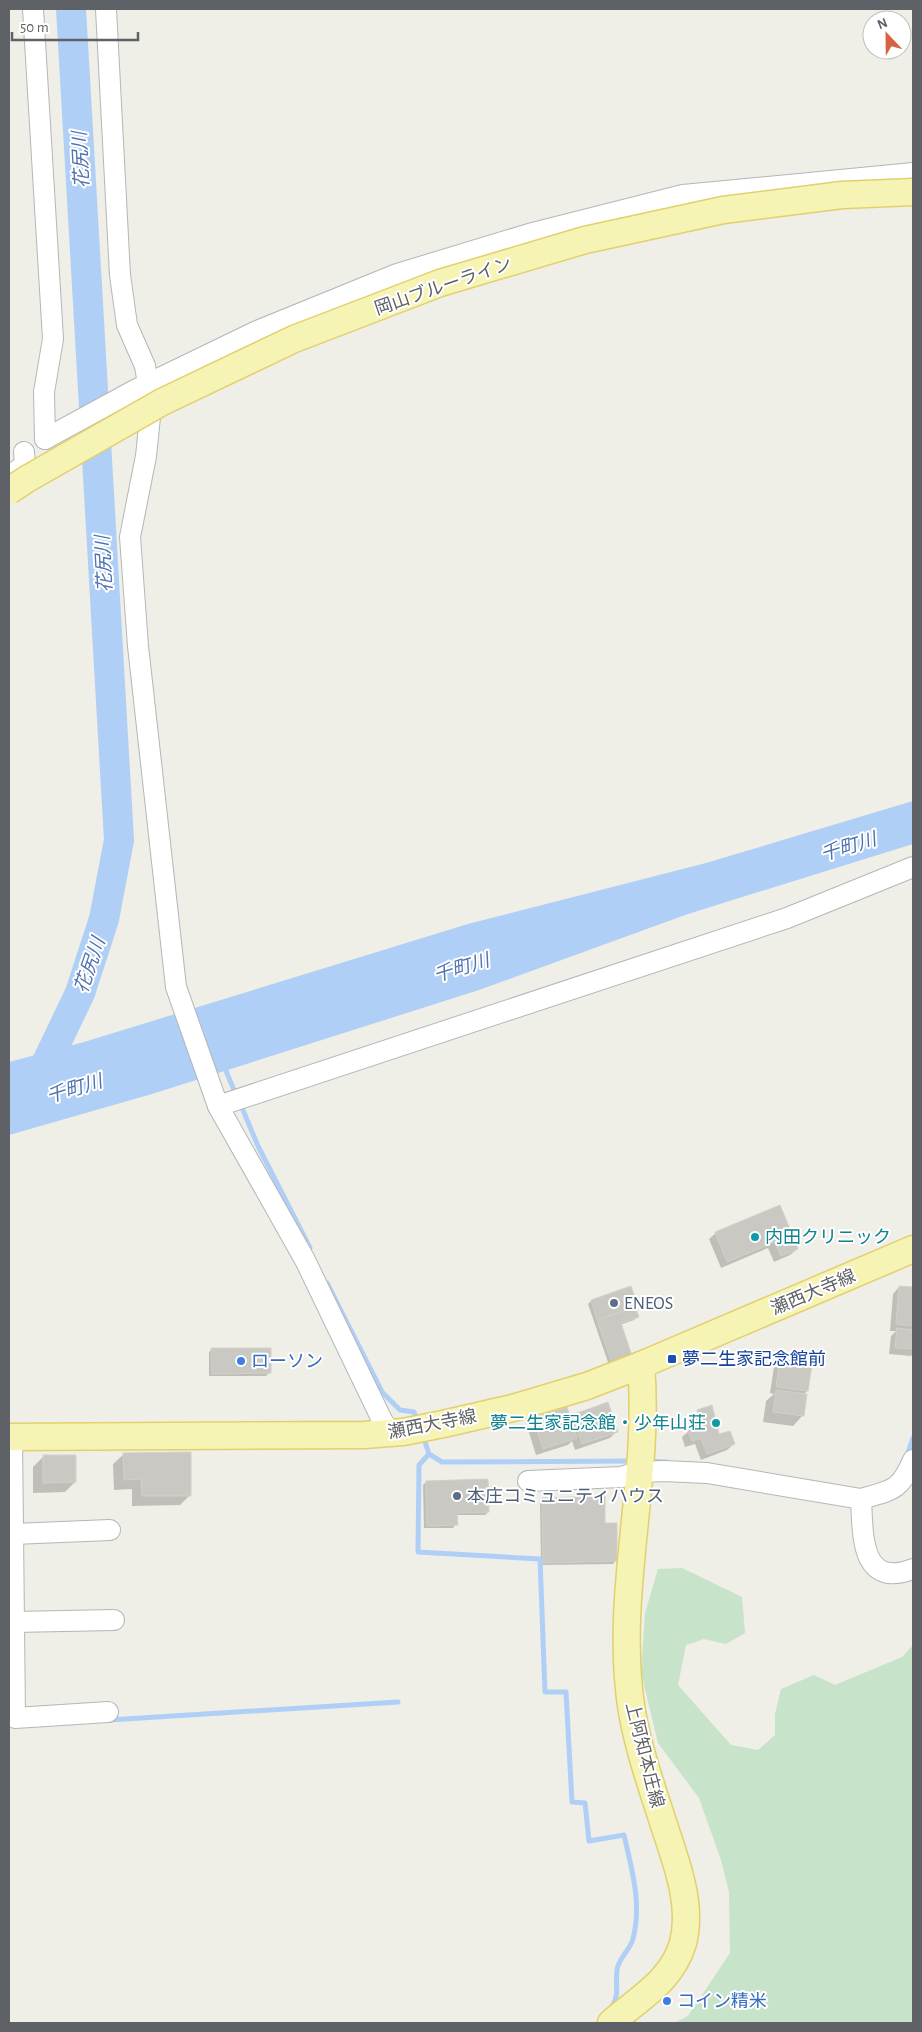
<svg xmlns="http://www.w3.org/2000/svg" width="922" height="2032" font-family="'Alegreya Sans','Noto Sans JP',sans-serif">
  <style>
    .green { fill: #c7e3ca }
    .water { fill: #b0cff6 }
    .shadow { fill: #0003 }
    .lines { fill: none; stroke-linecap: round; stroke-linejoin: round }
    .stream { stroke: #b0cff6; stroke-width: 5 }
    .river { stroke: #b0cff6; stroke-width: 30 }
    .building { fill: #cac8c3; stroke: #d3d1c6 }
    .minor-casing { stroke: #b4b6ba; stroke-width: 22 }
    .major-casing { stroke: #e2d06c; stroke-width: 29 }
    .minor { stroke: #fff; stroke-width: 20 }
    .major { stroke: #f6f4b4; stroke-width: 26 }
    .major-bridge-casing { stroke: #e2d06c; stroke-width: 29; stroke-linecap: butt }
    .major-bridge { stroke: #f6f4b4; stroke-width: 26 }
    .culture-dot { fill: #0f9aa8; stroke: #fff; stroke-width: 2 }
    .service-dot { fill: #5c6f8a; stroke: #fff; stroke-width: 2 }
    .transit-dot { fill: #1a4fb4; stroke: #fff; stroke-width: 2 }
    .shop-dot { fill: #3f7fe0; stroke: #fff; stroke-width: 2 }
    .labels { text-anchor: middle; stroke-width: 4; stroke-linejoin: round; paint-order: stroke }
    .street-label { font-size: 18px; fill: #5e6165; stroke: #fff }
    .culture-label { font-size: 18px; fill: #0d838f; stroke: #fff; text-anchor: start }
    .service-label { font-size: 18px; fill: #4e5e75; stroke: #fff; text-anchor: start }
    .transit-label { font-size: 18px; fill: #164399; stroke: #fff; text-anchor: start }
    .shop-label { font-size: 18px; fill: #366cbe; stroke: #fff; text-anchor: start }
    .water-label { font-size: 19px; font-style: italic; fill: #5173af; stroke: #fff }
  </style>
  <rect width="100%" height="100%" fill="#efeee7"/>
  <path class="green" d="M682 1568 742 1597 745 1633 726 1644 704 1639 686 1645 678 1685 731 1745 758 1750 775 1735V1714L781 1689 814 1675 835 1685 902 1657 913 1645V2023H674L688 2016 730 1953 729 1892 721 1860 699 1798 658 1743 641 1672 645 1613 658 1569Z"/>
  <path class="water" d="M913 801V844L688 914 479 990 152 1094 9 1135V1062L84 1042 468 924 706 863Z"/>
  <g class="shadow">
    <path d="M779 1207 797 1249 790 1255 774 1262 768 1248 721 1268 709 1239 716 1233Z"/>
    <path d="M899 1287 913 1288V1354L911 1356 889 1354 891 1336 896 1331H890L893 1294Z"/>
    <path d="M591 1301 636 1306 634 1308 637 1317 634 1320 620 1325 632 1359 610 1368 588 1304Z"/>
    <path d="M212 1349 269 1373 266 1376H209V1352Z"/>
    <path d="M781 1360 811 1365 807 1391 803 1395V1415L793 1426 763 1422 766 1401 774 1394 770 1393 774 1367Z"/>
    <path d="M698 1412 718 1436 734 1444 727 1450 701 1460 695 1444 685 1447 682 1437 689 1431 695 1428 691 1418Z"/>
    <path d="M572 1416 617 1431 610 1438 575 1450 572 1441 568 1445 536 1455 527 1426 534 1419H569Z"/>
    <path d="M124 1454 190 1495 180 1505 132 1506V1489L114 1490 113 1464Z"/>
    <path d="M43 1457 75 1482 65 1492 33 1493V1467Z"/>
    <path d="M426 1482 488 1512 485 1515H456V1524L453 1528H424L423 1485Z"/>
    <path d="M543 1499 604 1525 616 1560 613 1564 541 1565 540 1502Z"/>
  </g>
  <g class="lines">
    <g class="stream">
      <path d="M224 1066 236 1095"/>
      <path d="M240 1103 258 1146 310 1248"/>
      <path d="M327 1283 382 1392 400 1410 414 1412 417 1421"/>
      <path d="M423 1436 429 1454 442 1462 632 1461"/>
      <path d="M429 1454 419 1465 418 1552 540 1559 545 1692H566L572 1802 585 1803 589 1841 624 1835C632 1870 642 1904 633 1939 630 1950 618 1959 617 1970 615 1985 620 1993 612 2007"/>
      <path d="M907 1456 913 1438"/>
      <path d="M648 1461 667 1462"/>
      <path d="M109 1720 398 1702"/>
    </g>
    <path class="river" d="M35 1087 80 993 104 919 119 840 71 9"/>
  </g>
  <g class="building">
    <path d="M780 1205 798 1249 781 1256 775 1242 727 1262 715 1232Z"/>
    <path d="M631 1286 638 1306 597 1320 591 1300Z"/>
    <path d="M899 1286 913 1287V1326L896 1324Z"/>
    <path d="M635 1307 639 1317 621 1323 633 1359 613 1366 597 1320Z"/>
    <path d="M897 1328 913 1330V1349L895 1348Z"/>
    <path d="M211 1348H271V1373L212 1374Z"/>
    <path d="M780 1359 812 1364 808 1391 776 1387Z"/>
    <path d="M776 1390 807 1394 804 1416 773 1412Z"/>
    <path d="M608 1402 618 1432 582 1444 572 1415Z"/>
    <path d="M712 1405 719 1434 730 1431 735 1444 707 1454 701 1438 692 1441 688 1430 702 1424 697 1410Z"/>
    <path d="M567 1407 577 1438 543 1449 533 1418Z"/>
    <path d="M191 1452V1496H142L141 1479 124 1480 123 1453Z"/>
    <path d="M43 1455H76V1482L43 1483Z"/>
    <path d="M488 1479 489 1512 457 1513 458 1525 427 1526 426 1481Z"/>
    <path d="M605 1496V1523H617V1561L543 1563 542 1498Z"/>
  </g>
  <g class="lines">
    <defs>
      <g id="minor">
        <path d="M33 9 53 339 44 392 45 439"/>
        <path d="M106 9 120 275 127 325 145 366 148 384 150 417 146 456 130 537 138 646 176 987 218 1106"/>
        <path d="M45 439 135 390 257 331 397 274 529 234 683 195 913 173"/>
        <path d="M9 476 25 465 24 452"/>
        <path d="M391 1433 383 1422 305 1260 218 1106 787 918 913 867"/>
        <path d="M12 1437 15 1718 108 1712"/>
        <path d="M528 1481 621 1477 640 1472 664 1471 707 1473 861 1499C863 1534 860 1589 913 1569"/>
        <path d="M861 1499C892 1490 900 1491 913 1460"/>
        <path d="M13 1534 110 1530"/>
        <path d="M14 1622 114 1620"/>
      </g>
      <g id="major">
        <path d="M9 1437 364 1435 403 1432 443 1424 513 1408 587 1386 641 1365 913 1249"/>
        <path d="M611 2023C639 1998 672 1981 683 1943 693 1904 676 1862 664 1825 652 1788 639 1751 632 1712 613 1597 651 1481 641 1365"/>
      </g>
    </defs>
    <use href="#minor" class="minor-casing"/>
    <use href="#major" class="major-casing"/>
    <use href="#minor" class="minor"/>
    <use href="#major" class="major"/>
    <defs>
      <path id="major-bridge" d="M9 491 27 479 162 402 294 339 440 283 585 240 723 210 842 195 913 192"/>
    </defs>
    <use href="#major-bridge" class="major-bridge-casing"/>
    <use href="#major-bridge" class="major-bridge"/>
  </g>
  <g class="culture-dot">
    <circle cx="755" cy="1237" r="5"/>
    <circle cx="716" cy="1423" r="5"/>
  </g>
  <g class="service-dot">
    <circle cx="614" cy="1303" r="5"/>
    <circle cx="457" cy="1496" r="5"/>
  </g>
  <rect class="transit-dot" x="667" y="1354" width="10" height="10" rx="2.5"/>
  <g class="shop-dot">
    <circle cx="241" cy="1361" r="5"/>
    <circle cx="667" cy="2001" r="5"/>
  </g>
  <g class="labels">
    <g class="street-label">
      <text transform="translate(443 286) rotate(-19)" y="6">岡山ブルーライン</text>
      <text transform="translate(813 1292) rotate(-23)" y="6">瀬西大寺線</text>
      <text transform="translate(432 1424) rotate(-11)" y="6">瀬西大寺線</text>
      <text transform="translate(645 1755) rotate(76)" y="6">上阿知本庄線</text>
    </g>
    <g class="culture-label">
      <text x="765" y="1243">内田クリニック</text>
      <text x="706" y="1429" text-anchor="end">夢二生家記念館・少年山荘</text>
    </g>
    <g class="service-label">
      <text x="624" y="1309">ENEOS</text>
      <text x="467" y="1502">本庄コミュニティハウス</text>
    </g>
    <g class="transit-label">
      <text x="682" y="1365">夢二生家記念館前</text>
    </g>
    <g class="shop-label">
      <text x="251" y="1367">ローソン</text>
      <text x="677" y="2007">コイン精米</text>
    </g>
    <g class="water-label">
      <text transform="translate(80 160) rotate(-93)" y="7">花尻川</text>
      <text transform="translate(103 564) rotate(-93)" y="7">花尻川</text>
      <text transform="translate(848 846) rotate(-17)" y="7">千町川</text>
      <text transform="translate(89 965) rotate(-71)" y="7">花尻川</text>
      <text transform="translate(461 967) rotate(-17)" y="7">千町川</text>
      <text transform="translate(74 1088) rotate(-17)" y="7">千町川</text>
    </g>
  </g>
  <rect width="922" height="2032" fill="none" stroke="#5e6165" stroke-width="20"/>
  <g transform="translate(887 35) rotate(338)"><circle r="24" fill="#ffffff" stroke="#bfc0c1"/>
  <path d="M0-4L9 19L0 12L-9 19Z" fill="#d76345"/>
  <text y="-8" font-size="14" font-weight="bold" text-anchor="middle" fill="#5e6165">N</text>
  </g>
  <path d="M12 32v8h126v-8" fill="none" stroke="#5e6165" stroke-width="2.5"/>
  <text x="20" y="32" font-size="15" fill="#5e6165" stroke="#ffffff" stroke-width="4" paint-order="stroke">50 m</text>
</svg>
